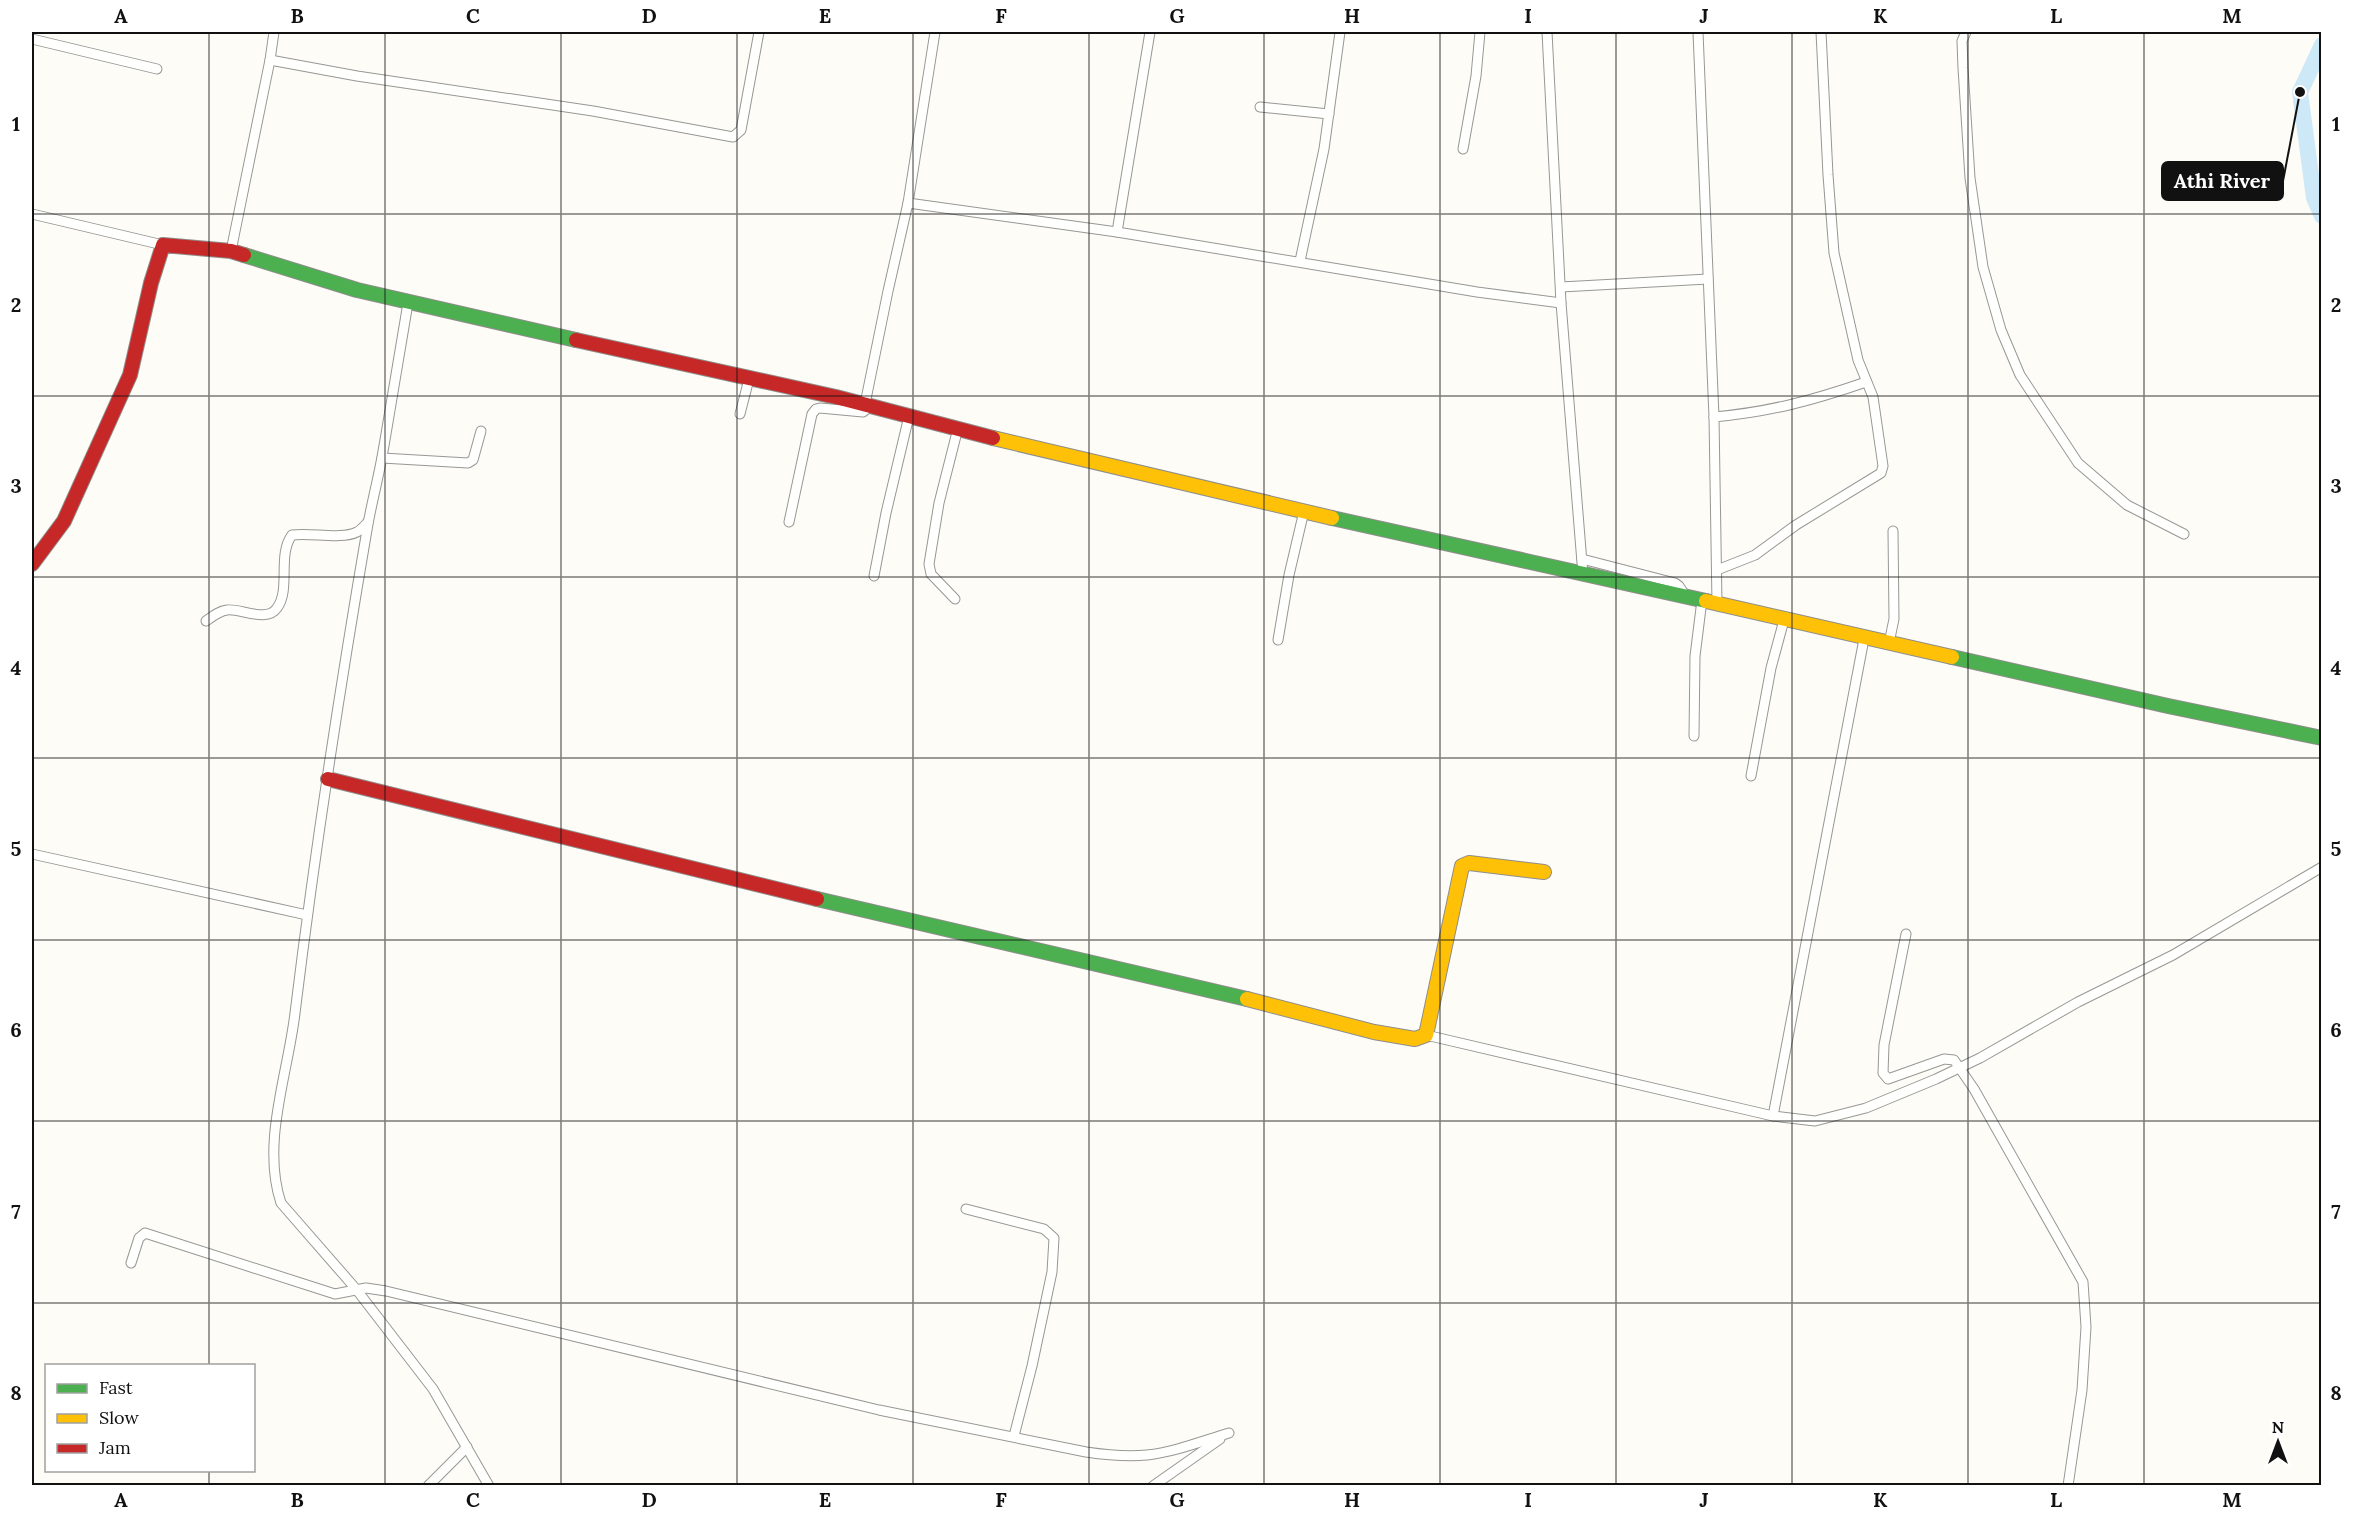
<svg xmlns="http://www.w3.org/2000/svg" width="2353" height="1517" font-family="Lora,serif">
  <style>
    .lines { fill: none; stroke-linecap: round; stroke-linejoin: round }
    .river { stroke: #cde8f7; stroke-width: 16 }
    .street-casing { stroke: #979795; stroke-width: 11 }
    .fast-casing { stroke: #8e8d8b; stroke-width: 16 }
    .slow-casing { stroke: #8e8d8b; stroke-width: 16 }
    .jam-casing { stroke: #8e8d8b; stroke-width: 16 }
    .street { stroke: #fffffe; stroke-width: 9 }
    .fast { stroke: #4caf50; stroke-width: 14 }
    .slow { stroke: #ffc107; stroke-width: 14 }
    .jam { stroke: #c62828; stroke-width: 14 }
    .grid { fill: none; stroke: #111; stroke-width: 1.5; stroke-opacity: 0.55 }
    .leader { fill: none; stroke: #111; stroke-width: 2 }
    .callout-dot { fill: #111; stroke: #fff; stroke-width: 2 }
    .callout { fill: #111; stroke: #111; stroke-width: 2 }
    .callout-label { font-size: 20px; text-anchor: middle; font-weight: bold; fill: #fff }
    .neatline { fill: none; stroke: #111; stroke-width: 2 }
    .grid-label { font-size: 20px; text-anchor: middle; font-weight: bold; fill: #111 }
  </style>
  <rect width="100%" height="100%" fill="#fdfcf7"/>
  <g class="lines">
    <path class="river" d="M2322 45 2300 92 2314 198 2322 216"/>
    <defs>
      <g id="street">
        <path d="M1547 32 1561 303 1583 575"/>
        <path d="M1698 32 1714 417 1717 604"/>
        <path d="M1966 32 1962 41 1963 68 1970 178 1983 267 2001 330 2020 375 2078 463 2127 505 2184 534"/>
        <path d="M32 39 157 69"/>
        <path d="M270 60 357 76 593 111 733 137 741 130 759 32"/>
        <path d="M1260 107 1329 114"/>
        <path d="M1463 149 1476 76 1480 32"/>
        <path d="M908 203 1117 232 1477 292 1561 303"/>
        <path d="M32 214 163 245"/>
        <path d="M1117 232 1150 32"/>
        <path d="M231 251 270 60 274 32"/>
        <path d="M1300 261 1324 149 1340 32"/>
        <path d="M1561 287 1708 279"/>
        <path d="M408 303C399 355 391 406 382 457 378 479 372 502 368 524 340 687 315 850 295 1013 288 1074 261 1143 281 1203L356 1289 433 1389 489 1486"/>
        <path d="M865 404 888 291 908 203 935 32"/>
        <path d="M740 414 749 379"/>
        <path d="M1714 417C1770 412 1814 400 1866 382"/>
        <path d="M382 458 468 463 473 460 481 431"/>
        <path d="M789 522 812 414 816 409 820 408 863 412 871 406"/>
        <path d="M1582 559 1675 583 1679 586 1686 597"/>
        <path d="M1717 570 1755 555 1796 525 1881 473 1883 466 1873 397 1858 360 1834 253 1828 175 1821 32"/>
        <path d="M874 576 886 513 909 416"/>
        <path d="M955 599 931 574 929 564 939 503 958 428"/>
        <path d="M206 621C213 616 219 611 227 610 240 608 267 623 277 608 291 589 277 555 292 535 310 532 341 540 357 532 361 530 365 525 368 522"/>
        <path d="M1278 640 1289 575 1304 511"/>
        <path d="M1889 643 1894 619 1893 531"/>
        <path d="M1694 736 1695 656 1702 600"/>
        <path d="M1751 776 1771 668 1784 620"/>
        <path d="M32 854 307 915"/>
        <path d="M1906 934 1884 1045 1883 1073 1888 1079 1944 1059 1954 1060 1974 1089 2083 1282 2086 1327 2082 1390 2068 1486"/>
        <path d="M1426 1035 1773 1116 1815 1121 1866 1108 1936 1079 1980 1058 2078 1002 2173 955 2322 867"/>
        <path d="M1773 1116 1864 639"/>
        <path d="M966 1209 1044 1229 1054 1238 1052 1272 1032 1366 1014 1436"/>
        <path d="M131 1263 139 1238 145 1233 148 1234 335 1294 366 1288 386 1291 879 1410 1086 1452C1106 1455 1127 1457 1147 1455 1175 1452 1202 1441 1229 1433"/>
        <path d="M428 1486 467 1447"/>
        <path d="M1153 1486 1220 1439"/>
      </g>
      <g id="fast">
        <path d="M244 255 357 290 576 340"/>
        <path d="M1332 518 1706 601"/>
        <path d="M1952 657 2168 706 2322 738"/>
        <path d="M817 899 1247 999"/>
      </g>
      <g id="slow">
        <path d="M993 438 1332 518"/>
        <path d="M1706 601 1952 657"/>
        <path d="M1247 999 1374 1032 1415 1039 1426 1035 1462 866 1469 863 1544 872"/>
      </g>
      <g id="jam">
        <path d="M576 340 836 397 993 438"/>
        <path d="M32 564 64 521 130 375 151 283 163 245 231 251 244 255"/>
        <path d="M328 779 817 899"/>
      </g>
    </defs>
    <use href="#street" class="street-casing"/>
    <use href="#fast" class="fast-casing"/>
    <use href="#slow" class="slow-casing"/>
    <use href="#jam" class="jam-casing"/>
    <use href="#street" class="street"/>
    <use href="#fast" class="fast"/>
    <use href="#slow" class="slow"/>
    <use href="#jam" class="jam"/>
  </g>
  <path class="grid" d="M209 32V1366M385 32V1486M561 32V1486M737 32V1486M913 32V1486M1089 32V1486M1264 32V1486M1440 32V1486M1616 32V1486M1792 32V1486M1968 32V1486M2144 32V1486M32 214H2322M32 396H2322M32 577H2322M32 758H2322M32 940H2322M32 1121H2322M32 1303H2322M209 1470V1486"/>
  <path class="leader" d="M2300 92L2283 181"/>
  <circle class="callout-dot" cx="2300" cy="92" r="6"/>
  <rect class="callout" x="2162" y="162" width="121" height="38" rx="6"/>
  <g class="callout-label">
    <text x="2222" y="188">Athi River</text>
  </g>
  <rect width="2353" height="1517" fill="none" stroke="#ffffff" stroke-width="66"/>
  <rect x="45" y="1364" width="210" height="108" fill="#ffffff" stroke="#a0a0a0" stroke-width="1.5"/>
  <rect x="57" y="1384" width="30" height="9" fill="#4caf50" stroke="#a0a0a0" stroke-width="1.5"/>
  <text x="99" y="1394" font-size="18" fill="#111111">Fast</text>
  <rect x="57" y="1414" width="30" height="9" fill="#ffc107" stroke="#a0a0a0" stroke-width="1.5"/>
  <text x="99" y="1424" font-size="18" fill="#111111">Slow</text>
  <rect x="57" y="1444" width="30" height="9" fill="#c62828" stroke="#a0a0a0" stroke-width="1.5"/>
  <text x="99" y="1454" font-size="18" fill="#111111">Jam</text>
  <g transform="translate(2278 1442)" stroke="#ffffff" stroke-width="4.5" paint-order="stroke">
  <path d="M0-4.5L10 22L0 15L-10 22Z" fill="#111111"/>
  <text y="-9" font-size="16" font-weight="bold" text-anchor="middle" fill="#111111">N</text>
  </g>
  <rect x="33" y="33" width="2287" height="1451" class="neatline"/>
  <g class="grid-label">
    <text x="121" y="23">A</text>
    <text x="297" y="23">B</text>
    <text x="473" y="23">C</text>
    <text x="649" y="23">D</text>
    <text x="825" y="23">E</text>
    <text x="1001" y="23">F</text>
    <text x="1177" y="23">G</text>
    <text x="1352" y="23">H</text>
    <text x="1528" y="23">I</text>
    <text x="1704" y="23">J</text>
    <text x="1880" y="23">K</text>
    <text x="2056" y="23">L</text>
    <text x="2232" y="23">M</text>
    <text x="16" y="131">1</text>
    <text x="2336" y="131">1</text>
    <text x="16" y="312">2</text>
    <text x="2336" y="312">2</text>
    <text x="16" y="493">3</text>
    <text x="2336" y="493">3</text>
    <text x="16" y="675">4</text>
    <text x="2336" y="675">4</text>
    <text x="16" y="856">5</text>
    <text x="2336" y="856">5</text>
    <text x="16" y="1037">6</text>
    <text x="2336" y="1037">6</text>
    <text x="16" y="1219">7</text>
    <text x="2336" y="1219">7</text>
    <text x="16" y="1400">8</text>
    <text x="2336" y="1400">8</text>
    <text x="121" y="1507">A</text>
    <text x="297" y="1507">B</text>
    <text x="473" y="1507">C</text>
    <text x="649" y="1507">D</text>
    <text x="825" y="1507">E</text>
    <text x="1001" y="1507">F</text>
    <text x="1177" y="1507">G</text>
    <text x="1352" y="1507">H</text>
    <text x="1528" y="1507">I</text>
    <text x="1704" y="1507">J</text>
    <text x="1880" y="1507">K</text>
    <text x="2056" y="1507">L</text>
    <text x="2232" y="1507">M</text>
  </g>
</svg>
